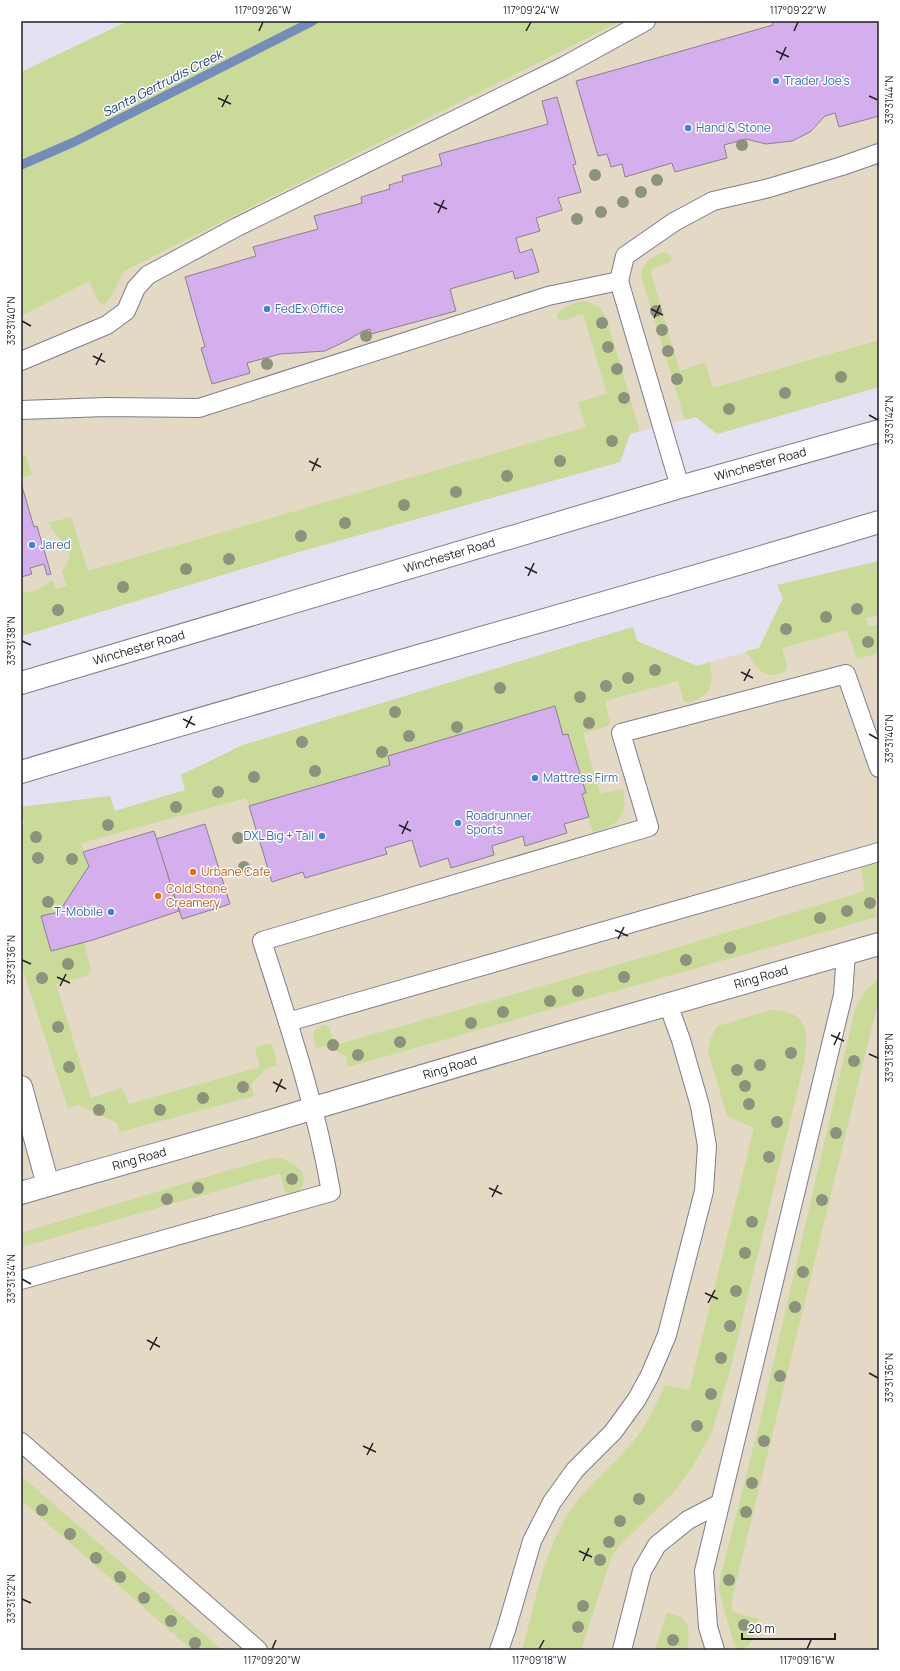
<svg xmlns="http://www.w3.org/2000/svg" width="900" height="1671" font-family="Manrope,sans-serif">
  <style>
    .commercial { fill: #e3d9c4 }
    .green { fill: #cada99 }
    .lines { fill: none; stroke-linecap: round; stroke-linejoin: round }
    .stream { stroke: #758cba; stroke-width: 9 }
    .building { fill: #d5aeee; stroke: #89818f }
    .service-casing { stroke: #7e7d8b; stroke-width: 20 }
    .tertiary-casing { stroke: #7e7d8b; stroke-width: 24 }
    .primary-casing { stroke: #7e7d8b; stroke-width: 24 }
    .service { stroke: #fff; stroke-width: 18 }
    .tertiary { stroke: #fff; stroke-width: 22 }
    .primary { stroke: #fff; stroke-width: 22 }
    .tree { fill: #8d927c }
    .ticks { fill: none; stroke: #201f25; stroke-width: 1.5 }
    .shop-dot { fill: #3f7fe0; stroke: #fff; stroke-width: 1.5 }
    .food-dot { fill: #e8710a; stroke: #fff; stroke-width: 1.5 }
    .labels { text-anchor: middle; stroke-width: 3; stroke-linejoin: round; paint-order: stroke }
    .shop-label { font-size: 12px; fill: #366cbe; stroke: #fff; text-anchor: start }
    .street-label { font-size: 12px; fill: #201f25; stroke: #fff }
    .food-label { font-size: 12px; fill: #c56008; stroke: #fff; text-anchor: start }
    .water-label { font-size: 13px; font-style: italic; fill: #1b3f87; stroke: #fff }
    .neatline { fill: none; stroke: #201f25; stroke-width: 1.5 }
    .ticks-label { font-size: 10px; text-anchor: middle; fill: #201f25 }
  </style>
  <rect width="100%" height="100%" fill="#e4e2f2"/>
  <g class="commercial">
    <path d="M579 21H879V387L717 434 695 417 630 434 620 462 295 553 21 636V299Z"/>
    <path d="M879 561V1650H21V829L24 822 21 815V807L110 796 115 811 185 790 181 775 243 745 633 627 637 641 697 666 759 648 783 598 777 585Z"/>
  </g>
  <g class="green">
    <path d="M128 21H621L124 271 112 296 105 304 99 303 89 281 21 316V72Z"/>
    <path d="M663 252 668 253 672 258 670 262 650 270 680 371 705 362 713 388 879 340V387L717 434 696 417 685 420 641 276C641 262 652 258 663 252Z"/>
    <path d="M584 301C597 304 599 306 606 317L640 431 630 434 620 462 295 553 21 636V591C24 591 28 592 31 592 40 591 45 583 53 581L56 589 67 586 62 571 68 562 70 554C64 540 55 536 48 523L71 517 88 571 586 427 578 402 607 394 583 314 561 321 557 318C559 306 573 304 584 301Z"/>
    <path d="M26 456 32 474 21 478V457Z"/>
    <path d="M879 561V615L866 618 869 627 879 624V653L857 659 847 630 782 648 787 666 785 671C764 682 756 668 746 651L759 648 783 598 777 585Z"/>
    <path d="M633 627 637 641 697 666 710 662C710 668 713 678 711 684 708 695 695 704 684 702L678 681 605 701 610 722 608 726 583 733 600 794 623 789C628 817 619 824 593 833L582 794 586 793 569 734 563 735 555 706 388 756 390 765 249 806 246 798 81 843 89 866 59 912 42 916 84 942 91 971 87 976 56 984 91 1098 122 1088 129 1104 260 1067 255 1049C260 1045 265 1043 271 1044 275 1051 277 1059 276 1066L267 1068 251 1084 254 1096 120 1132 117 1123 79 1105 68 1108 21 964V829L24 822 21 815V807L110 796 115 811 185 790 181 775 243 745 260 740Z"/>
    <path d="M865 864H879V896L874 903 876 917 348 1067 346 1056 324 1046 316 1048 313 1032 318 1028 325 1025 329 1027 335 1045 662 952 865 891 861 869Z"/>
    <path d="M879 981V998L733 1595 731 1611 758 1619C755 1630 754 1647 741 1649L734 1645 719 1590 721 1575 760 1421 855 1010C861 997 865 987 879 981Z"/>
    <path d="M771 1010C811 1012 808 1032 804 1063L730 1370 712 1432 692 1467 674 1492 619 1546 611 1558 581 1650H522C537 1600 543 1546 576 1503 593 1481 615 1464 632 1443 646 1427 656 1404 665 1385L689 1390 754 1128 727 1116 708 1051C710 1041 711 1034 718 1026Z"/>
    <path d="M280 1158C297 1163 313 1176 297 1193L290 1195 285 1192 280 1173 21 1247V1233L226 1171 269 1159Z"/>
    <path d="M21 1476 222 1650H192L21 1500Z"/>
    <path d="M667 1612C691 1618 690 1627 687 1650H655Z"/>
  </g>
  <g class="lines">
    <path class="stream" d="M21 165 74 142 313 21"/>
  </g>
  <g class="building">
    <path d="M772 21H879V116L839 127 835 113 825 116 810 132 792 141 766 144 746 139 724 145 727 158 675 172 672 163 625 177 622 164 611 167 607 154 598 156 576 81 773 25Z"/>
    <path d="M557 97 576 164 573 165 581 192 558 198 562 210 536 218 540 231 516 238 520 253 532 249 539 272 515 279 513 271 450 289 456 311 371 334 370 329 363 331 348 340 325 351 280 354 247 363 250 373 212 384 201 348 205 347 185 277 256 256 253 247 318 229 314 216 362 203 361 197 390 189 389 185 403 181 402 176 442 165 439 154 548 124 542 101Z"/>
    <path d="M21 483 34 527 37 526 51 574 47 575 44 564 30 568 32 574 21 577Z"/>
    <path d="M555 706 563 735 568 734 586 793 582 794 589 817 564 824 567 833 525 846 523 836 492 846 494 855 451 868 448 858 420 867 412 840 385 848 387 854 305 878 303 872 272 882 249 806 390 765 388 756Z"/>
    <path d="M205 824 230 904 182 919 156 839Z"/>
    <path d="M154 831 179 911 93 940 51 951 41 916 59 912 89 866 83 852Z"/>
  </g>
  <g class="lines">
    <defs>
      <g id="service">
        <path d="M619 281 625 256 674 222 713 201 769 188 842 166 879 153"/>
        <path d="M21 361 107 325 126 311 136 288 148 275 237 227 564 66 646 21"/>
        <path d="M21 410 106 407 199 408 548 296 619 281 680 487"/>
        <path d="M288 1022 879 852"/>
        <path d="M21 1280 331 1192C316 1105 289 1025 262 941L649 827 621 733 846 674 879 768"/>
        <path d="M21 1442 258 1650"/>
        <path d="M499 1650 506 1630 532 1541 552 1502 575 1470 613 1432 637 1399 650 1375 667 1335 704 1191 707 1146 700 1106 681 1040 668 1004"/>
        <path d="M622 1650 642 1571 657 1545 688 1520 719 1504"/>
        <path d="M715 1650 708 1627 704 1571 843 995 846 953"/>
      </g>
      <g id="tertiary">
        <path d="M21 1087 48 1185"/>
        <path id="s1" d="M21 1193C119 1164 217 1138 314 1108 502 1052 690 997 879 944"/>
      </g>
      <g id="primary">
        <path id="s2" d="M21 683 680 487 879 431"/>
        <path d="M21 772C306 686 594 608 879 522"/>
      </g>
    </defs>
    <use href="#service" class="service-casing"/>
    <use href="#tertiary" class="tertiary-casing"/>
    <use href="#primary" class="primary-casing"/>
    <use href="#service" class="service"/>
    <use href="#tertiary" class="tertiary"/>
    <use href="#primary" class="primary"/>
  </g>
  <g class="tree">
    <circle cx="742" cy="145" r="6"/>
    <circle cx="595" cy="175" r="6"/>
    <circle cx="657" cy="180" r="6"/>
    <circle cx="641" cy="192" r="6"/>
    <circle cx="623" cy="202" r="6"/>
    <circle cx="601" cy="212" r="6"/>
    <circle cx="577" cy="219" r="6"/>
    <circle cx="656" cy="311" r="6"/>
    <circle cx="602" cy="323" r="6"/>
    <circle cx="662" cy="330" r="6"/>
    <circle cx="366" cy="336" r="6"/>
    <circle cx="608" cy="347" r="6"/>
    <circle cx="668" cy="351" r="6"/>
    <circle cx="267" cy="364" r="6"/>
    <circle cx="617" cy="369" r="6"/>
    <circle cx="841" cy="377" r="6"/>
    <circle cx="677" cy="379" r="6"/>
    <circle cx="785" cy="393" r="6"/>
    <circle cx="624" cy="398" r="6"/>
    <circle cx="729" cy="409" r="6"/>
    <circle cx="612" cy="441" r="6"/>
    <circle cx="560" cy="461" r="6"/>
    <circle cx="507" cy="476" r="6"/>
    <circle cx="456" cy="492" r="6"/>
    <circle cx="404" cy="505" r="6"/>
    <circle cx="345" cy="523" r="6"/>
    <circle cx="301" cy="536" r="6"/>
    <circle cx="229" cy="559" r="6"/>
    <circle cx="186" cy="569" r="6"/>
    <circle cx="123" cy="587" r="6"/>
    <circle cx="857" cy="609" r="6"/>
    <circle cx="58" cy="610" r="6"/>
    <circle cx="826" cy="617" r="6"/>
    <circle cx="786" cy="629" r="6"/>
    <circle cx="868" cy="642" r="6"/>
    <circle cx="655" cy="670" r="6"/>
    <circle cx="628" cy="678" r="6"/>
    <circle cx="606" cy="686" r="6"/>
    <circle cx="500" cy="688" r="6"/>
    <circle cx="580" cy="697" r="6"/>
    <circle cx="395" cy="712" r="6"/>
    <circle cx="589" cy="723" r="6"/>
    <circle cx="457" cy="727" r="6"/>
    <circle cx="409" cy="736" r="6"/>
    <circle cx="302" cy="742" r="6"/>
    <circle cx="382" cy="752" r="6"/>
    <circle cx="315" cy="771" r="6"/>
    <circle cx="254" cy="777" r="6"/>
    <circle cx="218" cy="792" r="6"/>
    <circle cx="176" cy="807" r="6"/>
    <circle cx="108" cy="825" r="6"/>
    <circle cx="36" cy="837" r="6"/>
    <circle cx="238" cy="838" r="6"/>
    <circle cx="38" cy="858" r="6"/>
    <circle cx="72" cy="859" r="6"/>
    <circle cx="244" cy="867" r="6"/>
    <circle cx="48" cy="902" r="6"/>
    <circle cx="870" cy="903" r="6"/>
    <circle cx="847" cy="911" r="6"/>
    <circle cx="820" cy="918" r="6"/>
    <circle cx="730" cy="948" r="6"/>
    <circle cx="686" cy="960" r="6"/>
    <circle cx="68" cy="964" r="6"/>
    <circle cx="624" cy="977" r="6"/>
    <circle cx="42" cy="978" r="6"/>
    <circle cx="578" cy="991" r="6"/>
    <circle cx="550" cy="1001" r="6"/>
    <circle cx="503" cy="1012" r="6"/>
    <circle cx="471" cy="1023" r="6"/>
    <circle cx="58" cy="1027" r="6"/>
    <circle cx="400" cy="1042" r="6"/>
    <circle cx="333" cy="1045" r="6"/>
    <circle cx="791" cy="1053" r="6"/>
    <circle cx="358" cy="1055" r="6"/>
    <circle cx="854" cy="1061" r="6"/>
    <circle cx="760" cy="1065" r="6"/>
    <circle cx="69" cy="1067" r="6"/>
    <circle cx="737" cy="1070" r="6"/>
    <circle cx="745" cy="1086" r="6"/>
    <circle cx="243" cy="1087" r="6"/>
    <circle cx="203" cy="1098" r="6"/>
    <circle cx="749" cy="1104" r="6"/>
    <circle cx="99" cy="1110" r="6"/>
    <circle cx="160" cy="1110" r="6"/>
    <circle cx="777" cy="1122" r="6"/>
    <circle cx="836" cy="1133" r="6"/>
    <circle cx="769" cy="1157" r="6"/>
    <circle cx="292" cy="1179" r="6"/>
    <circle cx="198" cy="1188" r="6"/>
    <circle cx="167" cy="1199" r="6"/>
    <circle cx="822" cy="1200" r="6"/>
    <circle cx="752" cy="1222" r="6"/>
    <circle cx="745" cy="1253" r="6"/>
    <circle cx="803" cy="1272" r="6"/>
    <circle cx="736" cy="1291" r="6"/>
    <circle cx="795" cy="1307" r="6"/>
    <circle cx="730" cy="1326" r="6"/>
    <circle cx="721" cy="1358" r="6"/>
    <circle cx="780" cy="1376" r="6"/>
    <circle cx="711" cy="1394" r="6"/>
    <circle cx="697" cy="1426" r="6"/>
    <circle cx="764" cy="1441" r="6"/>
    <circle cx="752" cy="1483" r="6"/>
    <circle cx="639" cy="1499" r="6"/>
    <circle cx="42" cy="1510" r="6"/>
    <circle cx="746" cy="1512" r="6"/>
    <circle cx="620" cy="1521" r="6"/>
    <circle cx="70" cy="1534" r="6"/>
    <circle cx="609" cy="1542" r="6"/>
    <circle cx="96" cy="1558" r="6"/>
    <circle cx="600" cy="1560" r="6"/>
    <circle cx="120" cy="1577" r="6"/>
    <circle cx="729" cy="1580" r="6"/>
    <circle cx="144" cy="1598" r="6"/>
    <circle cx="583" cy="1606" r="6"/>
    <circle cx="171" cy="1621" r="6"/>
    <circle cx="744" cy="1625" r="6"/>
    <circle cx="578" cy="1627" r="6"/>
    <circle cx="673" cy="1640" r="6"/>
    <circle cx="195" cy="1643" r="6"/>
  </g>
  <path class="ticks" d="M259 31 263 22M526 31 531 22M794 31 798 22M776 51 789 57M780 60 786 47M869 96 878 100M218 98 231 104M222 107 228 95M434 203 447 209M438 213 444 200M651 309 663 315M654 318 660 305M22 321 31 326M93 356 105 362M96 365 102 353M869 415 878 420M309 461 321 467M312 471 318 458M525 567 537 573M528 576 534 563M22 641 31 645M741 672 753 678M744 681 750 669M183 719 195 725M186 728 192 716M869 734 878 739M399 825 411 831M402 834 408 821M615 930 628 936M618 939 624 927M22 960 31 964M57 977 70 983M60 986 66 974M831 1035 844 1041M834 1045 840 1032M869 1054 878 1058M273 1082 286 1089M276 1092 282 1079M489 1188 502 1194M492 1197 498 1185M22 1279 31 1284M705 1293 718 1299M708 1303 715 1290M147 1340 160 1347M150 1350 157 1337M869 1373 878 1378M363 1446 376 1452M367 1455 373 1443M579 1551 592 1557M583 1561 589 1548M22 1599 31 1603M272 1649 276 1640M539 1649 544 1640M807 1649 811 1640"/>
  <g class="shop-dot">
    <circle cx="776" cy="81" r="4"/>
    <circle cx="688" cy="128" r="4"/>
    <circle cx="267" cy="309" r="4"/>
    <circle cx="32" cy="545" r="4"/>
    <circle cx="535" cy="778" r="4"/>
    <circle cx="458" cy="823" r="4"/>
    <circle cx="322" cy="836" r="4"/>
    <circle cx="111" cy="912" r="4"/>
  </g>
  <g class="food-dot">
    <circle cx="193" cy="872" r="4"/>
    <circle cx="158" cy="896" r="4"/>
  </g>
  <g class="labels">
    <g class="shop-label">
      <text x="784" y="85">Trader Joe's</text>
      <text x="696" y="132">Hand &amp; Stone</text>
      <text x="275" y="313">FedEx Office</text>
      <text x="40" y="549">Jared</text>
      <text x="543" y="782">Mattress Firm</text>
      <text x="466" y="820">Roadrunner<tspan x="466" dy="14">Sports</tspan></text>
      <text x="314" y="840" text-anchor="end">DXL Big + Tall</text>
      <text x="103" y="916" text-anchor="end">T-Mobile</text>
    </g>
    <g class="street-label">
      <text dy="4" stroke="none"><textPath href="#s2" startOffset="771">Winchester Road</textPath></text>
      <text dy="4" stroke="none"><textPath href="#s2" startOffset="447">Winchester Road</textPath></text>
      <text dy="4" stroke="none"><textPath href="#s2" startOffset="123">Winchester Road</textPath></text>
      <text dy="4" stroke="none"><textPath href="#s1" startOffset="771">Ring Road</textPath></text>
      <text dy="4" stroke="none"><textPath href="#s1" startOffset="447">Ring Road</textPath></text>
      <text dy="4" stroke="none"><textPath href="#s1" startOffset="123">Ring Road</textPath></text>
    </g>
    <g class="food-label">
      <text x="201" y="876">Urbane Cafe</text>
      <text x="166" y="893">Cold Stone<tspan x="166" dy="14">Creamery</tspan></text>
    </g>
    <g class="water-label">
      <text transform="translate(162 83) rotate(-27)" y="5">Santa Gertrudis Creek</text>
    </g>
  </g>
  <rect width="900" height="1671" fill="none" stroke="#ffffff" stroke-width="44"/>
  <path d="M742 1633v6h93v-6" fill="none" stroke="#201f25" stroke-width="2"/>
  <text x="748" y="1633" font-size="12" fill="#201f25" stroke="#ffffff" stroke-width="3" paint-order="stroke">20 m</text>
  <rect x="22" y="22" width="856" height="1627" class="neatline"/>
  <g class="ticks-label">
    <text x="263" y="14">117°09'26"W</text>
    <text x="531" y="14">117°09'24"W</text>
    <text x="798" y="14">117°09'22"W</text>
    <text transform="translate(889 100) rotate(-90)" y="4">33°31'44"N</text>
    <text transform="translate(11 321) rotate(-90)" y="4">33°31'40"N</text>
    <text transform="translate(889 420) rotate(-90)" y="4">33°31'42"N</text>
    <text transform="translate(11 641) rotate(-90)" y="4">33°31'38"N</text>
    <text transform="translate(889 739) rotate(-90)" y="4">33°31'40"N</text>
    <text transform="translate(11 960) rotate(-90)" y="4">33°31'36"N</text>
    <text transform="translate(889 1058) rotate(-90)" y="4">33°31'38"N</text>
    <text transform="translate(11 1279) rotate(-90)" y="4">33°31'34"N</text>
    <text transform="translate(889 1378) rotate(-90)" y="4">33°31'36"N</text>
    <text transform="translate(11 1599) rotate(-90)" y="4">33°31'32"N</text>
    <text x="272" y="1664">117°09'20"W</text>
    <text x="539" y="1664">117°09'18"W</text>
    <text x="807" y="1664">117°09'16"W</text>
  </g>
</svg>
